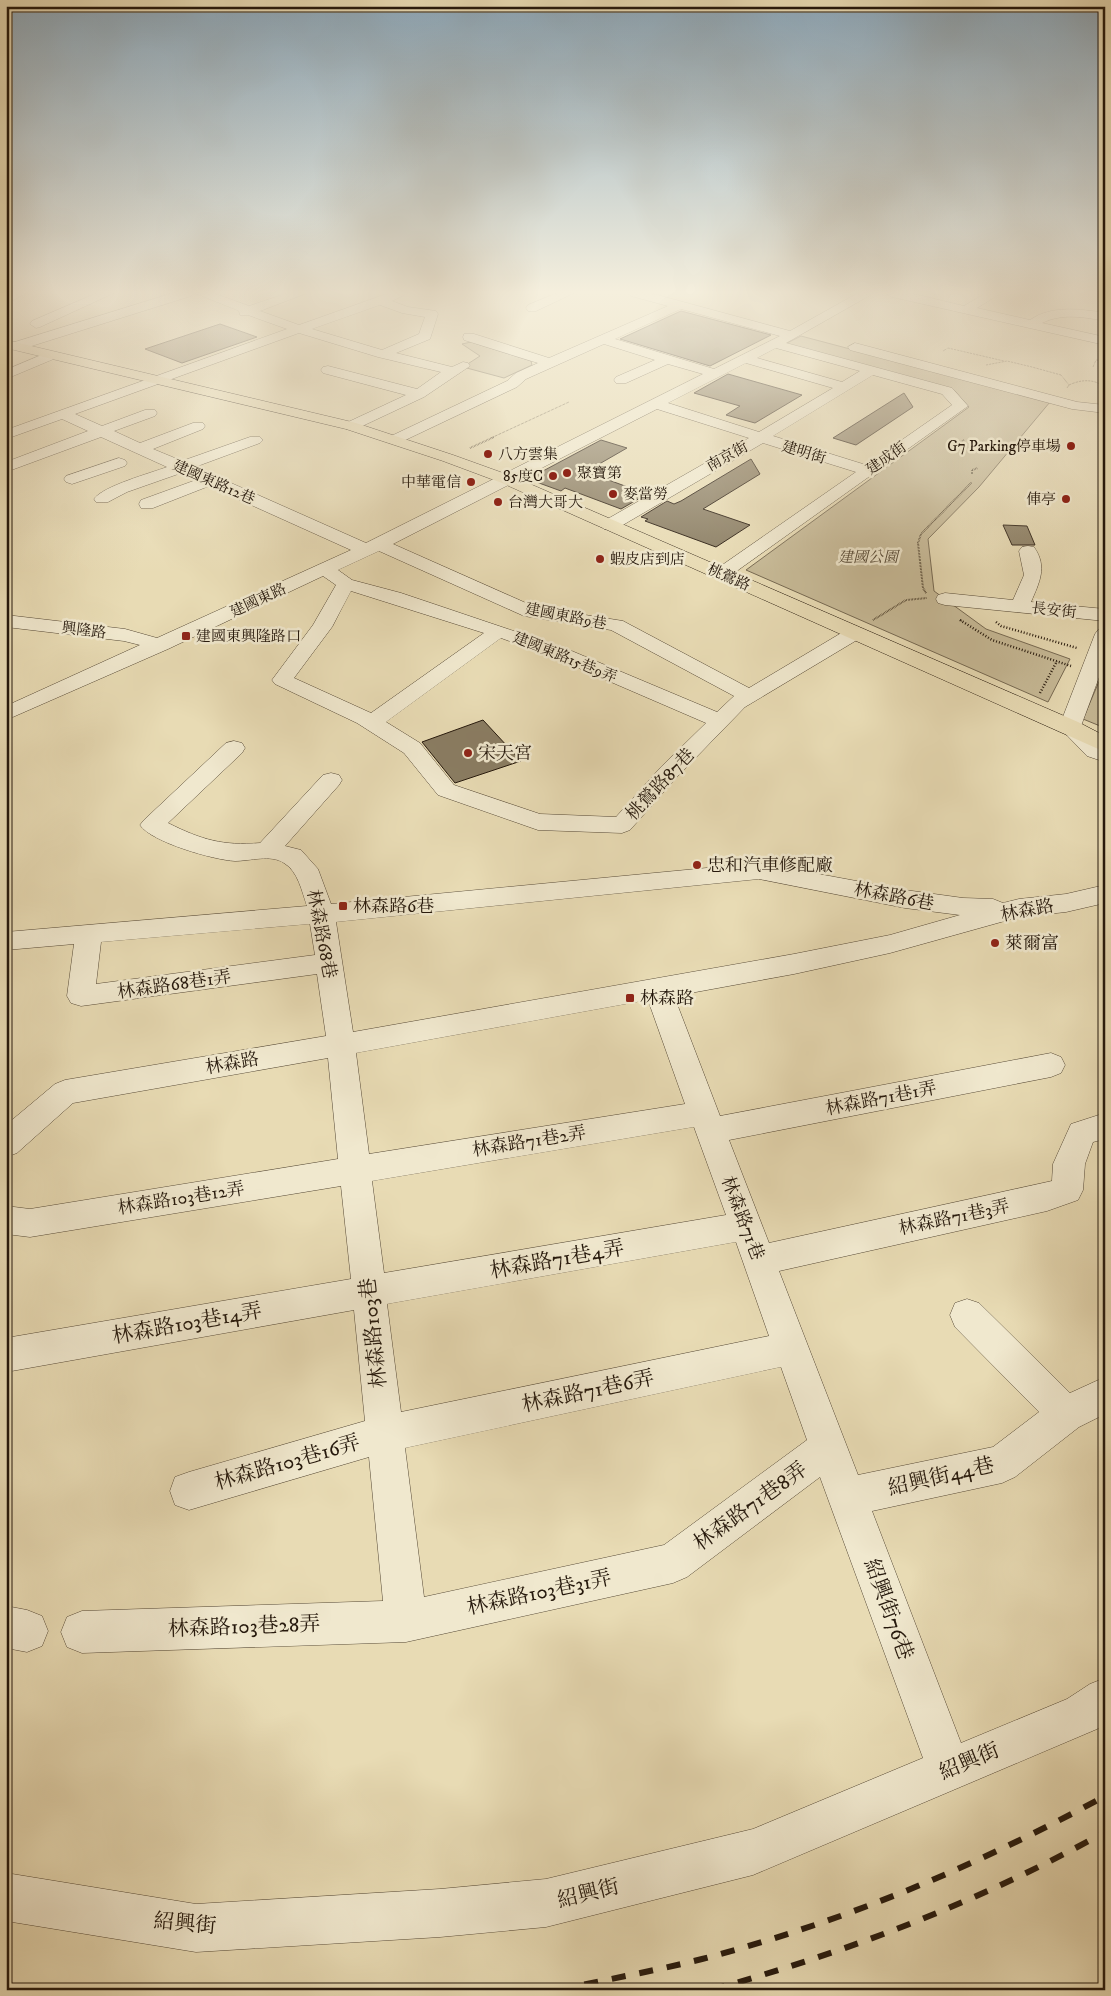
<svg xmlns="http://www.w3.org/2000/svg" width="1111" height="1996" font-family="'IM FELL DW Pica','Noto Serif TC',serif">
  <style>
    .green { fill: #c7ba97; stroke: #766952 }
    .building { fill: #8a7d63; stroke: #25180c }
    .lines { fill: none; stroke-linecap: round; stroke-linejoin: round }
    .minor-casing { stroke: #564936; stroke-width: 1 }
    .major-casing { stroke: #25180c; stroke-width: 1 }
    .path-far2 { stroke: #25180c; stroke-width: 1; stroke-dasharray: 0.5 1; stroke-linecap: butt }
    .path-far1 { stroke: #25180c; stroke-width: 2; stroke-dasharray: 0.5 1; stroke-linecap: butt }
    .path { stroke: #25180c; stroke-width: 2.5; stroke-dasharray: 1 2; stroke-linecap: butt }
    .minor { fill: #f0e8ce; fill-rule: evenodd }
    .major { fill: #e8dbb4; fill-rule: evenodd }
    .rail { stroke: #25180c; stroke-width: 6; stroke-dasharray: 14 14; stroke-linecap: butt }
    .poi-dot { fill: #8f2418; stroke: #f0e8ce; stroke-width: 2 }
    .labels { text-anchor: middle; stroke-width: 5; stroke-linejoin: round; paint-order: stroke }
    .far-poi-label { font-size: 15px; fill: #25180c; stroke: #f0e8ce; text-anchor: start }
    .far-street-label { font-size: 15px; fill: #25180c; stroke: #f0e8ce }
    .far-park-label { font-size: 15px; font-style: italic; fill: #564936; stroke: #f0e8ce }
    .poi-label { font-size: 18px; fill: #25180c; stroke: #f0e8ce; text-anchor: start }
    .street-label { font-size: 18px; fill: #25180c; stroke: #f0e8ce }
    .near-street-label { font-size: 21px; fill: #25180c; stroke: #f0e8ce }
  </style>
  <rect width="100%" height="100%" fill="#e8dbb4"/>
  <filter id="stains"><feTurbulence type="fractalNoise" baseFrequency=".004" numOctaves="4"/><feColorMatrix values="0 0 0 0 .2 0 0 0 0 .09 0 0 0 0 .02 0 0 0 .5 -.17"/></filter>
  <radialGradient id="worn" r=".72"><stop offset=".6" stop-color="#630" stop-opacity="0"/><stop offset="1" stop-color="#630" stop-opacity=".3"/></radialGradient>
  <g class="green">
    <path d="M801 336 1050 402 979 487 928 539 934 591 986 629 1070 659 1048 702 746 570 969 407 954 390 783 345Z"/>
    <path d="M471 342 531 361 532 365 504 378 463 367 480 356 462 344Z"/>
    <path d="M1103 672 1105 673V728L1083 719Z"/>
  </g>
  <g class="building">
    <path d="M681 311 771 335 710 366 620 339Z"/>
    <path d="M220 324 257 337 182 363 145 349Z"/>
    <path d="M728 374 802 395 755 423 726 415 740 406 694 393Z"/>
    <path d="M904 393 913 407 856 445 833 438Z"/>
    <path d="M601 440 627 448 594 467 601 469 592 474 647 494 621 509 565 488 561 491 528 479Z"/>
    <path d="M751 459 760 474 703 509 750 525 716 547 645 521 648 519 641 517 667 501 674 504 681 501Z"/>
    <path d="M1003 525 1027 526 1035 545H1012Z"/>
    <path d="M483 720 521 761 455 783 422 742Z"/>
  </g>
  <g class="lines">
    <defs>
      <g id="minor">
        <path d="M10 293H26L6 304V295Z"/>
        <path d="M97 293H114L40 327 36 328 30 324 32 321Z"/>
        <path d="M173 293H193L191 296 22 349 17 350 10 346 12 343Z"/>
        <path d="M195 293H213L249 306 288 293H307L260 311 299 325 389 293H408L392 301 408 307 436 311 438 314 430 339 396 353 452 367 463 362 468 363 470 366 424 397 356 429H346L344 426 346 423 406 395 323 373 321 370 323 367 328 366 417 389 441 372 378 357 299 333 75 414 102 426 145 410H155L157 413 155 416 114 431 140 443 193 423H203L205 426 203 429 153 449 182 461 250 437H260L263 440 260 443 195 467 366 543 703 374 668 364 626 383H616L614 380 616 377 655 360 604 344 526 379 517 387 399 443H389L386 440 389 437 507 381 516 373 538 363 464 340 463 337 464 334H474L549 358 668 306 631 296 629 293H650L790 331 858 293H874L786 343 952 388 968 406 727 578 721 579 715 578 712 574 715 570 856 472 763 443 616 529H604L601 525 604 521 749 438 657 409 393 544 535 607 623 621 749 688 848 629 855 627 862 629 865 633 862 637 745 707 677 777 630 830 622 833 538 830 438 795 404 753 357 723 275 684 272 680 313 625 336 585 323 576 168 649 6 720V706L140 645 124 641 6 627V615L125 629 157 638 351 550 209 486 153 508H141L139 504 141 500 196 480 181 473 127 492 108 502H96L94 499C103 486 151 473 167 467L101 437 6 472V462L88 431 62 419 6 439V430L287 329 248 315H240L239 311ZM380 305 402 313 425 317 419 334 382 350 312 329ZM681 309 780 336 714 369 615 339ZM776 348 860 371 842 382 757 358ZM746 363 833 388 759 432 668 403ZM873 375 942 394 952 405 866 465 773 436ZM379 551 524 616 611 630 734 696 717 712 567 649 401 593 352 580 338 570ZM351 591 484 633 371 713 294 678 332 627ZM501 638 553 657 706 723 661 767 616 817 540 814 454 785 420 743 386 722Z"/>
        <path d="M557 293H574L536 311H528L526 308 528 305Z"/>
        <path d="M886 293H910L964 306 986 293H1001L977 308 1030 320C1052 305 1080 309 1105 313V321C1084 317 1062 313 1042 323L1105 337V345L892 297Z"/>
        <path d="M855 343 1077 402 1105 405V413L1072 409 850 350 848 347Z"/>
        <path d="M51 351 58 355 56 358 6 379V370Z"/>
        <path d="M119 458 125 460 127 463 125 466 72 484 66 482 64 479 66 476Z"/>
        <path d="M1028 546 1034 547C1048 567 1039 583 1031 602L1105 609V621L945 605 938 603 936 599 938 595 945 593 1013 600 1024 575 1019 551 1022 547Z"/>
        <path d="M1105 628V661L1081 726 1105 747V762L1087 756 1059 727 1095 634 1098 630Z"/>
        <path d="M234 741 242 743 245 748 242 753 168 823C202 840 223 846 260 843L323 775 331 773 339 775 342 780 339 785 285 846 301 850 318 869 331 904 759 863 905 890 963 898 993 899 1003 903 1019 899 1066 894 1105 885V903L1066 912 1019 917 890 953 794 974 674 996 720 1116 1051 1053 1061 1057 1065 1065 1061 1073 1051 1077 729 1140 769 1243 1052 1181 1053 1164 1071 1124 1105 1113V1139L1093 1142 1085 1164 1083 1190 1078 1200 1047 1211 779 1271 858 1475 993 1447 1039 1412 955 1327 950 1315 955 1303 967 1299 979 1303 1070 1393 1105 1377V1414L1079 1427 1015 1477 1002 1483 872 1511 961 1743 1067 1699 1090 1684 1105 1678V1724L1097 1729 753 1875 546 1927 440 1937 196 1952 6 1921V1873L196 1904 440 1889 546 1879 753 1829 923 1758 820 1477 687 1577 673 1583 406 1642 82 1653 67 1647 61 1632 67 1617 82 1611 383 1601 369 1457 189 1510 175 1505 170 1491 175 1477 189 1472 365 1421 354 1310 6 1372V1338L351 1279 341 1186 30 1237 6 1234V1206L30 1209 338 1159 328 1058 73 1103 17 1153 6 1157V1125L55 1084 65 1080 326 1036 317 974 81 1006 71 1003 67 996 74 944 6 950V932L307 906C302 892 298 871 284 863 271 854 250 861 235 861 214 860 151 842 140 825L144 820 226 743ZM759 879 905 908 960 915 890 935 794 954 353 1032 336 922ZM310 924 315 955 96 984 101 942ZM648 1000 685 1104 369 1154 356 1053ZM694 1127 726 1215 384 1273 372 1181ZM736 1242 769 1336 401 1412 387 1304ZM781 1367 807 1440 664 1545 424 1597 405 1448Z"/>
        <path d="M6 1606 27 1610 42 1616 48 1631 42 1646 27 1652 6 1648Z"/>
      </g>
      <path id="major" d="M6 340 356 423 453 455 514 477 1078 722 1105 736V752L502 483 443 461 346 429 6 348Z"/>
    </defs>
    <use href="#minor" class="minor-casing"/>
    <use href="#major" class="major-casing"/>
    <g class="path-far2">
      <path d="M943 351 948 348 1004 361"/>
      <path d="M986 365 1007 361 1032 367 1061 375 1069 385 1067 388"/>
      <path d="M1093 367 1096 360 1105 361"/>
      <path d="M1069 385C1082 379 1094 379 1105 387"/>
      <path d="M491 438 569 402"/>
    </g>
    <g class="path-far1">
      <path d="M961 442 964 440"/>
      <path d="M470 448 494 437"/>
      <path d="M972 474V470L978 468"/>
      <path d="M926 593 923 588 918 543 921 534 972 482"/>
      <path d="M873 620 906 600 927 598"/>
      <path d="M960 620 962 621"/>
    </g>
    <g class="path">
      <path d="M960 620 992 640 1071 666"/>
      <path d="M996 622 1001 626 1077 648"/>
      <path d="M1040 693 1057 661"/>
    </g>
    <use href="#minor" class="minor"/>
    <use href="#major" class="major"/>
    <g class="rail">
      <path d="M557 1990C605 1980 654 1971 702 1959 843 1922 977 1866 1105 1796"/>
      <path d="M711 1990C850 1951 979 1902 1105 1832"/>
    </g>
  </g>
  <linearGradient id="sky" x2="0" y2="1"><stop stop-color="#8da9bc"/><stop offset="0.51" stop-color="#f5efdd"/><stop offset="1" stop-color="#f5efdd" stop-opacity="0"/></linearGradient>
  <rect width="1111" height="573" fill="url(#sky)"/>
  <g class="poi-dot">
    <circle cx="1071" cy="446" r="5"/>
    <circle cx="488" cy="454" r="5"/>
    <circle cx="567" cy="473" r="5"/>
    <circle cx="553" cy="476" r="5"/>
    <circle cx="471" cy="482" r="5"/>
    <circle cx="613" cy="494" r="5"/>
    <circle cx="1066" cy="499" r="5"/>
    <circle cx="498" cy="502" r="5"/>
    <circle cx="600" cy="559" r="5"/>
    <rect x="181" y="631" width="10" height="10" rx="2.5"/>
    <circle cx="468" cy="753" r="5"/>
    <circle cx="697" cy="865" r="5"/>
    <rect x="338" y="901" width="10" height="10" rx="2.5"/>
    <circle cx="995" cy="943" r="5"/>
    <rect x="625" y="993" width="10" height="10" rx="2.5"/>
  </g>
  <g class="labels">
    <g class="far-poi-label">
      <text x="1061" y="451" text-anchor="end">G7 Parking停車場</text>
      <text x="498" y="459">八方雲集</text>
      <text x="577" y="478">聚寶第</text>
      <text x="543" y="481" text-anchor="end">85度C</text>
      <text x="461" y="487" text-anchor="end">中華電信</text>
      <text x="623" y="499">麥當勞</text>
      <text x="1056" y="504" text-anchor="end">俥亭</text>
      <text x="508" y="507">台灣大哥大</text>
      <text x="610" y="564">蝦皮店到店</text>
      <text x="196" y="641">建國東興隆路口</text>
    </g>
    <g class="far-street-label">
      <text transform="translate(804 452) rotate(17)" y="5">建明街</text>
      <text transform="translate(727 456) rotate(-29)" y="5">南京街</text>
      <text transform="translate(886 458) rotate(-35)" y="5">建成街</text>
      <text transform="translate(214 482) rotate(24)" y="5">建國東路12巷</text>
      <text transform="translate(729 577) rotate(24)" y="5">桃鶯路</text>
      <text transform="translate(258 600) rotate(-25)" y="5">建國東路</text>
      <text transform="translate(1054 610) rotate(6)" y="5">長安街</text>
      <text transform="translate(566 616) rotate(11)" y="5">建國東路9巷</text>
      <text transform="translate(84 630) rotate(7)" y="5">興隆路</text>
      <text transform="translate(565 657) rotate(22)" y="5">建國東路15巷9弄</text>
    </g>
    <g class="far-park-label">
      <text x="868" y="562">建國公園</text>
    </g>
    <g class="poi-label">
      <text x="478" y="759">宋天宮</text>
      <text x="707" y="871">忠和汽車修配廠</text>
      <text x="353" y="912">林森路6巷</text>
      <text x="1005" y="949">萊爾富</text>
      <text x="640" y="1004">林森路</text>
    </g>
    <g class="street-label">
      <text transform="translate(660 784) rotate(-47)" y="6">桃鶯路87巷</text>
      <text transform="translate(894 896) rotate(11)" y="6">林森路6巷</text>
      <text transform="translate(1027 910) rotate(-11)" y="6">林森路</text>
      <text transform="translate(322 934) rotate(79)" y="6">林森路68巷</text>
      <text transform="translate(174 984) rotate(-8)" y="6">林森路68巷1弄</text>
      <text transform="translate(232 1063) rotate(-10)" y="6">林森路</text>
      <text transform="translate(881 1098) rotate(-11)" y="6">林森路71巷1弄</text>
      <text transform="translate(529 1141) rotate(-9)" y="6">林森路71巷2弄</text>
      <text transform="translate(181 1198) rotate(-9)" y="6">林森路103巷12弄</text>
      <text transform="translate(954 1217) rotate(-12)" y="6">林森路71巷3弄</text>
      <text transform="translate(743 1218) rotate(69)" y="6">林森路71巷</text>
    </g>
    <g class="near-street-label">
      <text transform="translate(557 1259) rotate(-10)" y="7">林森路71巷4弄</text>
      <text transform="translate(187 1323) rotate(-10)" y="7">林森路103巷14弄</text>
      <text transform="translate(373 1333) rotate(-96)" y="7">林森路103巷</text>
      <text transform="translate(588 1391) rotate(-12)" y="7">林森路71巷6弄</text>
      <text transform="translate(287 1462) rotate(-16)" y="7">林森路103巷16弄</text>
      <text transform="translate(941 1476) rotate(-13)" y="7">紹興街44巷</text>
      <text transform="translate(750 1506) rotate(-36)" y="7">林森路71巷8弄</text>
      <text transform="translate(539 1592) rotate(-12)" y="7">林森路103巷31弄</text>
      <text transform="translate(889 1609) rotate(70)" y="7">紹興街76巷</text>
      <text transform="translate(244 1626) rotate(-2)" y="7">林森路103巷28弄</text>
      <text transform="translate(969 1761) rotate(-23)" y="7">紹興街</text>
      <text transform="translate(588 1893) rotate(-14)" y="7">紹興街</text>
      <text transform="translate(185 1923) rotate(5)" y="7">紹興街</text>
    </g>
  </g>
  <rect width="1111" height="1996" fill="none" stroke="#e8dbb4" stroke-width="25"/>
  <rect x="8" y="8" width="1096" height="1981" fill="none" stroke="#25180c" stroke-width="2.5"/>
  <rect x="12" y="12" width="1086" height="1971" fill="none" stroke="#25180c"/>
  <rect width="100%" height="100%" filter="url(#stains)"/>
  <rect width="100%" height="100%" fill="url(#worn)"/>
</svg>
